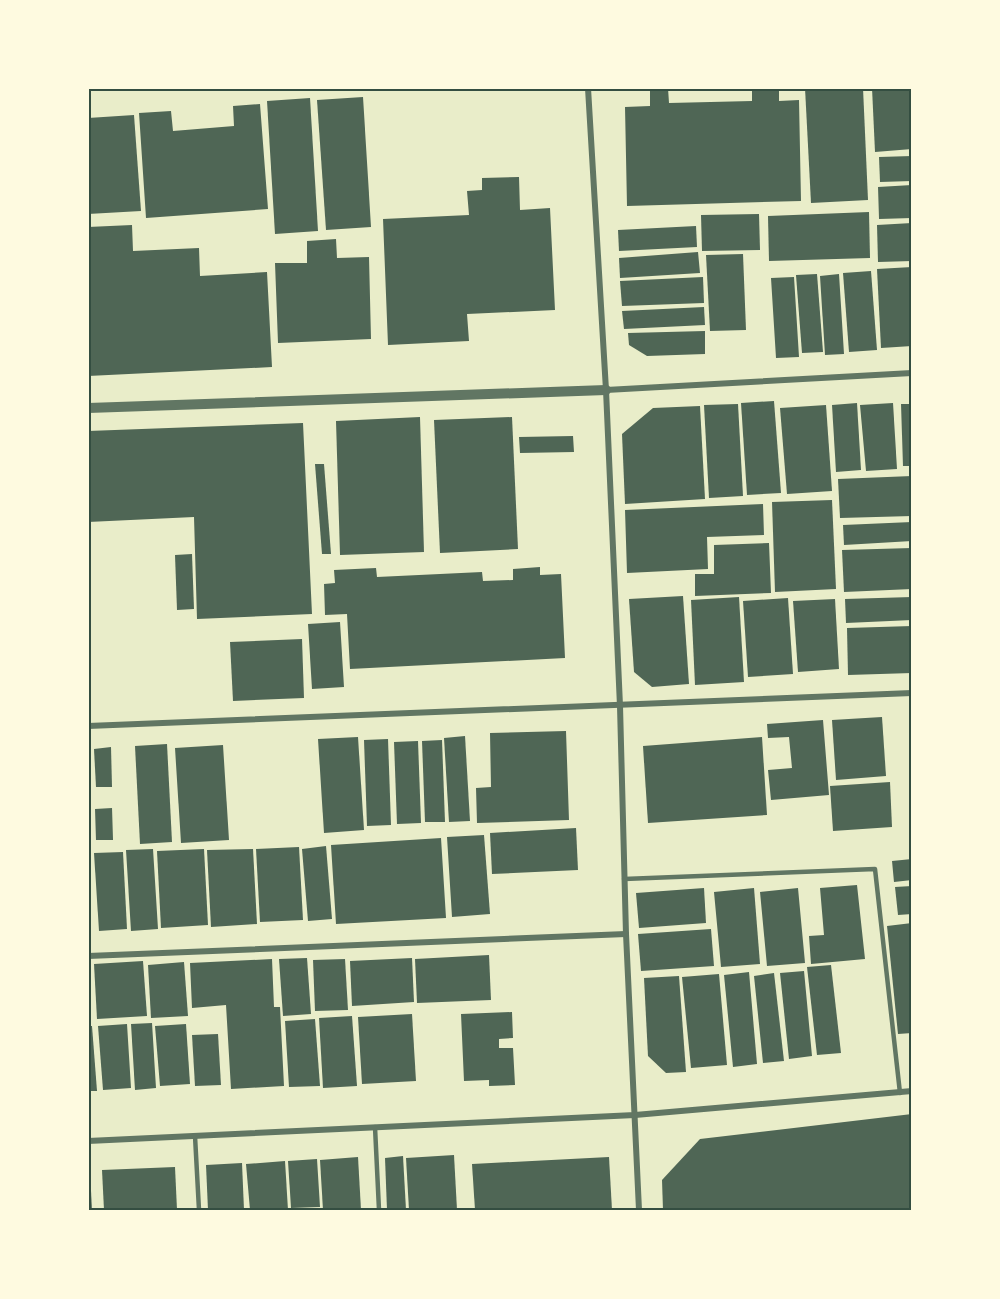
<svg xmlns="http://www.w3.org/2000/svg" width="1000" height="1299" font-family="Jost,sans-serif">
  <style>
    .building { fill: #4f6655 }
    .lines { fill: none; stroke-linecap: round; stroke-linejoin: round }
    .service { stroke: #617663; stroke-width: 4.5 }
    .minor { stroke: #617663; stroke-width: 6 }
    .tertiary { stroke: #617663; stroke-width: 10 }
    .neatline { fill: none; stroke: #344e41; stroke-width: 2 }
  </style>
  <rect width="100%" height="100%" fill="#e9edc9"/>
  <g class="building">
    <path d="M650 88H668L669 103 752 101V88H779V101L799 100 801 201 627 206 625 107 650 106Z"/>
    <path d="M805 88H863L868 200 811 203Z"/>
    <path d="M872 88H912V149L875 152Z"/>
    <path d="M363 97 371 227 326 230 317 100Z"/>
    <path d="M310 98 318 231 275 234 267 101Z"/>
    <path d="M260 104 268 209 146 218 139 113 171 111 173 131 234 126 233 106Z"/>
    <path d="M134 115 141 211 88 214V118Z"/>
    <path d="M912 156V181L880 182 879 157Z"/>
    <path d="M519 177 520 210 550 208 555 310 467 314 469 341 388 345 383 219 469 215 467 191 482 190V178Z"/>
    <path d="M912 185V218L879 219 878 187Z"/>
    <path d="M869 212 870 258 769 261 768 216Z"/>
    <path d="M759 214 760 250 702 251 701 215Z"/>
    <path d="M912 223V261L878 262 877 225Z"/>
    <path d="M132 225 133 251 199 248 200 276 267 272 272 367 88 376V227Z"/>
    <path d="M696 226 697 247 619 251 618 230Z"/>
    <path d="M336 239 337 258 369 257 371 339 278 343 275 263H307V241Z"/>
    <path d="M698 252 700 273 620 278 619 258Z"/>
    <path d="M743 254 746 330 710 331 706 255Z"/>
    <path d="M912 267V346L881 348 877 269Z"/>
    <path d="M871 271 877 350 849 352 843 273Z"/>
    <path d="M817 274 823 352 802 353 796 275Z"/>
    <path d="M839 274 844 354 825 355 820 276Z"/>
    <path d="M703 277 704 303 622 306 620 281Z"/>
    <path d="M794 277 799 357 776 358 771 278Z"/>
    <path d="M704 307 705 325 624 329 622 311Z"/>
    <path d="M705 331V354L647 356 629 345 628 333Z"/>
    <path d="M774 401 781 493 747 495 741 403Z"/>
    <path d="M857 403 861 470 836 472 832 405Z"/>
    <path d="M893 403 897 469 866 471 860 405Z"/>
    <path d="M738 404 743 496 709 498 704 405Z"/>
    <path d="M901 404H912V466H903Z"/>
    <path d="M826 405 832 491 787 494 780 408Z"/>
    <path d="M700 406 705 499 625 504 622 434 653 408Z"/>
    <path d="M420 417 424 552 340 555 336 421Z"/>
    <path d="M512 417 518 549 440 553 434 420Z"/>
    <path d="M303 423 312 614 197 619 194 517 88 522V431Z"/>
    <path d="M573 436 574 452 520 453 519 437Z"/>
    <path d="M315 464H324L331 554H322Z"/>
    <path d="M912 476V516L840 518 838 479Z"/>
    <path d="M832 500 836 589 775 592 772 502Z"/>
    <path d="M763 504 764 535 707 537 708 569 627 573 625 510Z"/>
    <path d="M912 522V541L844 545 843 525Z"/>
    <path d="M769 543 771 593 695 596V574H714V545Z"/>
    <path d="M912 548V589L844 592 842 550Z"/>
    <path d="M192 554 194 609 177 610 175 555Z"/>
    <path d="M540 567V575L561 574 565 658 350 669 347 614 325 615 324 584 335 583 334 570 376 568 377 577 482 572 483 581 513 580V569Z"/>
    <path d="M683 596 689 684 652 687 634 672 629 599Z"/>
    <path d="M739 597 744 682 695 685 691 600Z"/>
    <path d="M912 597V620L846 623 845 599Z"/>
    <path d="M788 598 793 674 748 677 743 601Z"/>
    <path d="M835 599 839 669 798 672 793 601Z"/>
    <path d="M340 622 344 687 312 689 308 624Z"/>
    <path d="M912 626V673L848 675 847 628Z"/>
    <path d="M302 639 304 698 233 701 230 642Z"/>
    <path d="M882 717 886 776 836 780 832 720Z"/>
    <path d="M823 720 829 795 771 800 768 770 792 768 789 737 768 738 767 724Z"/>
    <path d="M566 731 569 820 477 823 476 788 491 787 490 733Z"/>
    <path d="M465 736 470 821 449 822 444 738Z"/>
    <path d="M358 737 364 830 324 833 318 739Z"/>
    <path d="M762 737 767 815 648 823 643 746Z"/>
    <path d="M388 739 391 825 367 826 364 740Z"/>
    <path d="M442 740 445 822H425L422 741Z"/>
    <path d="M418 741 421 823 397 824 394 742Z"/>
    <path d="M167 744 172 842 140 844 135 746Z"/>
    <path d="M223 745 229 840 181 843 175 748Z"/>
    <path d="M111 747 112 787H96L94 749Z"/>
    <path d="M890 782 892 827 833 831 830 786Z"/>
    <path d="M112 808 113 840H96L95 809Z"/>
    <path d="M576 828 578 870 492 874 490 833Z"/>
    <path d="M484 835 490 914 452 917 447 837Z"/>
    <path d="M441 838 446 918 336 924 331 845Z"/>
    <path d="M326 846 332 919 308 921 302 849Z"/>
    <path d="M299 847 303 920 260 922 256 849Z"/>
    <path d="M153 849 158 929 131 931 126 850Z"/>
    <path d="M204 849 208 925 161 928 157 851Z"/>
    <path d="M253 849 257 924 211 927 207 850Z"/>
    <path d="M123 852 127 929 99 931 94 853Z"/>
    <path d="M912 859V880L894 882 892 861Z"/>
    <path d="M857 885 865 959 811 964 809 936 824 935 820 888Z"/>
    <path d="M912 886V914L898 915 895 887Z"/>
    <path d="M704 888 706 923 639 928 636 893Z"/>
    <path d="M754 888 760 964 721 967 714 892Z"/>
    <path d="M798 888 805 963 767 966 760 892Z"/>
    <path d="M912 923V1033L898 1034 887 926Z"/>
    <path d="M711 929 714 966 641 971 638 934Z"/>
    <path d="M489 955 491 1000 417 1003 415 959Z"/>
    <path d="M307 958 311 1014 283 1016 279 959Z"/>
    <path d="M412 958 414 1002 352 1006 350 961Z"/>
    <path d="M272 959 274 1007H280L284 1086 231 1089 226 1005 192 1008 190 963Z"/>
    <path d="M345 959 348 1010 315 1011 313 960Z"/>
    <path d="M143 961 147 1016 97 1019 94 964Z"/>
    <path d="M184 962 188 1016 151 1018 148 965Z"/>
    <path d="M831 965 841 1053 817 1055 807 967Z"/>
    <path d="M804 971 812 1056 789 1059 780 973Z"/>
    <path d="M749 972 757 1064 733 1067 724 975Z"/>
    <path d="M774 973 784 1061 763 1063 754 976Z"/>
    <path d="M719 974 727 1065 691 1068 682 977Z"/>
    <path d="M679 976 686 1072 666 1073 648 1056 644 978Z"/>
    <path d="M512 1012 513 1038 499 1039V1048H513L515 1085 489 1086V1080L464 1081 461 1014Z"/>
    <path d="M412 1014 416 1081 362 1084 358 1017Z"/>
    <path d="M352 1016 357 1086 323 1088 319 1018Z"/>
    <path d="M315 1019 320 1086 289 1087 285 1021Z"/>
    <path d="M152 1023 156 1088 135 1090 131 1024Z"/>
    <path d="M127 1024 131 1088 103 1090 98 1026Z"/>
    <path d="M186 1024 190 1084 160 1086 155 1026Z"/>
    <path d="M88 1026H92L97 1091H88Z"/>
    <path d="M218 1034 221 1085 195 1086 192 1035Z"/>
    <path d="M912 1114V1210H663L662 1180 700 1139Z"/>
    <path d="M454 1155 457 1210H409L406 1158Z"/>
    <path d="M403 1156 406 1210H387L385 1158Z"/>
    <path d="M358 1157 361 1210H323L320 1160Z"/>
    <path d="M609 1157 612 1210H475L472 1164Z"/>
    <path d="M317 1159 320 1207 291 1208 288 1161Z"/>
    <path d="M285 1161 288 1210H250L246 1164Z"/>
    <path d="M242 1163 244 1210H208L206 1165Z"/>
    <path d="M175 1167 177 1210H104L102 1170Z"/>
    <path d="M88 1172H90L92 1210H88Z"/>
  </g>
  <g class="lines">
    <g class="service">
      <path d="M624 879 875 869 900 1093"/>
      <path d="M375 1127 379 1210"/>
      <path d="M195 1136 199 1210"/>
    </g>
    <g class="minor">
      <path d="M588 88 606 390 620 706 626 934 639 1210"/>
      <path d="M606 390 912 373"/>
      <path d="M88 726 912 693"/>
      <path d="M88 956 626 934"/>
      <path d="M88 1141 635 1115 912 1091"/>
    </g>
    <path class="tertiary" d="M88 408 606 390"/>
  </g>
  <rect width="1000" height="1299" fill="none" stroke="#fefae0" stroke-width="180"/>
  <rect x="90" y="90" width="820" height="1119" class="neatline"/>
</svg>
